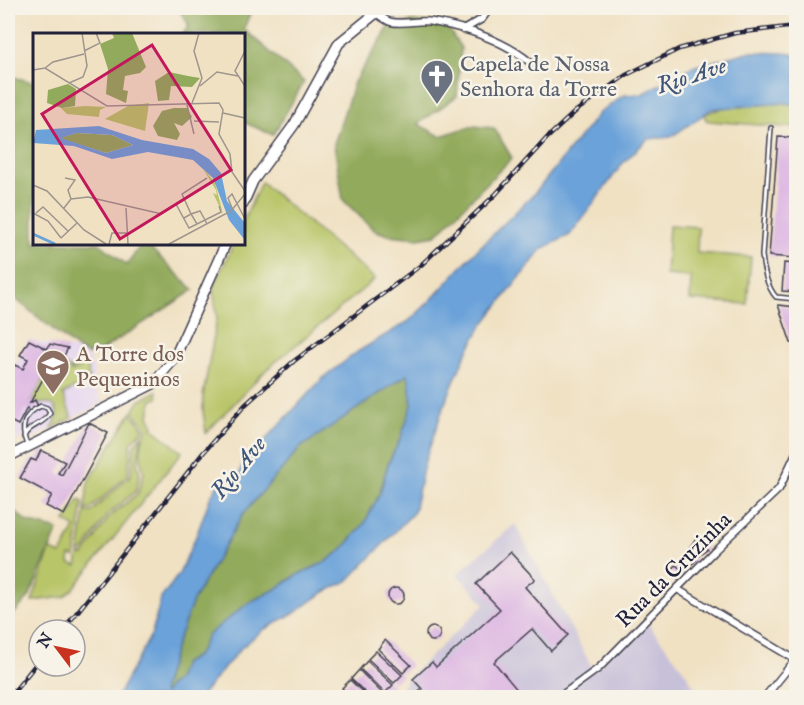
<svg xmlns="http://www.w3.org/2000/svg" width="804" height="705" font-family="'IM FELL English',serif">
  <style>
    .built { fill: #e5d3f1 }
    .industrial { fill: #c7c0d9 }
    .green { fill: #b8c567; stroke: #6d7451; stroke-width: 1.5 }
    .forest { fill: #92aa5c; stroke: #5a664c; stroke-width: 1.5 }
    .water { fill: #6ba2d9; stroke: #46628a; stroke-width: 1.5; fill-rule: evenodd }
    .building { fill: #d9afe2 }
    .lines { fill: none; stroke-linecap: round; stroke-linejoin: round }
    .lane-casing { stroke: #413f4f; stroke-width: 6 }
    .street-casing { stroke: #413f4f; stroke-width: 9 }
    .secondary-casing { stroke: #413f4f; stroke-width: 12 }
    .lane { stroke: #fff; stroke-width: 3 }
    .street { stroke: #fff; stroke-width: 6 }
    .secondary { stroke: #fff; stroke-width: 9 }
    .rail-casing { stroke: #22223b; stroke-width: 4.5 }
    .rail { stroke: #f7f3e8; stroke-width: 2; stroke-dasharray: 7; stroke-linecap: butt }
    .labels { text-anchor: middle; stroke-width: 5; stroke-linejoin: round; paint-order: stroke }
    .worship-label { font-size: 22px; fill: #5b616d; stroke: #f7f3e8; text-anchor: start }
    .education-label { font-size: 22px; fill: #785e54; stroke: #f7f3e8; text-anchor: start }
    .street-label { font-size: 22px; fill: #22223b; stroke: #f7f3e8 }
    .water-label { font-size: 24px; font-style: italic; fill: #3f557a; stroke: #f7f3e8 }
    .inset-river { fill: none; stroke: #6ba2d9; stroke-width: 3 }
    .inset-road { fill: none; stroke: #9e958d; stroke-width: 1.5 }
    .view { fill: #c2185b; fill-opacity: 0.15; stroke: #c2185b; stroke-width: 3 }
    .inset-edge { fill: none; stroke: #22223b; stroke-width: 3 }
  </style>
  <rect width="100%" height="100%" fill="#f7f3e8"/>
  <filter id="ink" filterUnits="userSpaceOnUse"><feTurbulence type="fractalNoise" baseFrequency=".0167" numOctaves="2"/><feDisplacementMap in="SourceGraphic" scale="12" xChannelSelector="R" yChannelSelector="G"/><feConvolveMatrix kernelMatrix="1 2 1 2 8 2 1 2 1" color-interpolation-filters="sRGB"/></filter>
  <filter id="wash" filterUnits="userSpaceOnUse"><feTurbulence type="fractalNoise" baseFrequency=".008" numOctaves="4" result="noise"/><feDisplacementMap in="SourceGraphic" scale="24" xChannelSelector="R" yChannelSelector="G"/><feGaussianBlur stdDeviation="1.35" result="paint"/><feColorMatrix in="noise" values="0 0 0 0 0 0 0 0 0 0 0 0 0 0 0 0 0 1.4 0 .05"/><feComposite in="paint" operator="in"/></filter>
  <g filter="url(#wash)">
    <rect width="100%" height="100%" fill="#f0e1c3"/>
    <path class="built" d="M29 340 80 351 88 356 94 369V387L103 403 31 439 28 438 27 435 16 441 8 431V378Z"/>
    <path class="industrial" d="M515 524 594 671 645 620 683 669 701 697 397 698 406 680 485 604 457 574Z"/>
    <g class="green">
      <path d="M785 103 796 105V128L709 121 706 120 704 114 723 108Z"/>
      <path d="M261 182 375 279 266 370 206 433 203 411V396L217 318 213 288 234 243H243V222Z"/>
      <path d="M669 225 698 227 697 253 751 257 747 304 690 300 691 277 666 275Z"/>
      <path d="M79 363H85L88 365 89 381 63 394 72 418 52 429C61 412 58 400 37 404L35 400 30 403 51 364 60 368 63 364 68 367 71 372 81 368 72 371 71 368Z"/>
      <path d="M157 391 158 398 152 400 149 416 153 424 152 428 182 452 74 588 64 597 32 601 50 550 61 554 75 528 65 521 79 500 83 502 75 557 70 556 69 563 77 566 79 555H84L109 517 138 493 144 472C138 459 141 440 147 428L133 412 139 401Z"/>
      <path d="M131 413 144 429 131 443 128 475 90 509 85 510 88 482Z"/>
      <path d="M142 435 137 464 140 473 136 491 107 515 84 551 79 553 85 512H91L131 475 134 445Z"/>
    </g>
    <g class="forest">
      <path d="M178 8H252L244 29 304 82 273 135 243 122V34H183L189 25Z"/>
      <path d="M413 22 447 27 461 48 457 96 418 124 440 136 473 126 494 128 512 158 436 235 418 238 388 235 374 230 343 200 334 144 354 82 391 24Z"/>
      <path d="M8 76 34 82V243H99L127 265 142 243H145L194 290 93 356 80 351 8 293Z"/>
      <path d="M408 374 412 405 401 437 388 464 380 493 364 524 342 550 324 563 299 574 276 589 250 602 208 635 198 655 183 664 177 680 169 686 164 696 163 688 176 645 193 601 243 514 301 447Z"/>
      <path d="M8 505 27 522 58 530 29 597 8 620Z"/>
    </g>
    <path class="water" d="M748 52 785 53 796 55V105L785 103 712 109 671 137 648 139 623 163 570 235 542 249 482 326 465 356 443 408 424 464 414 512 348 581 323 593 296 612 263 630 241 648 200 697H117L152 633 161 598 179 574 197 534 210 498 221 479 230 484 238 480 242 465 322 379 357 352 409 321 431 300 472 255 534 194 599 113 624 95 642 94 692 67ZM408 374 412 405 401 437 388 464 380 493 364 524 342 550 324 563 299 574 276 589 250 602 225 621 208 635 198 655 183 664 177 680 169 686 164 694 163 688 176 645 193 601 243 514 301 447Z"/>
    <g id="blocks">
      <g class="building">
        <path d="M778 137 796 138V258L769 256Z"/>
        <path d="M784 263 796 264V292L782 291Z"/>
        <path d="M778 305 796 307V343H791Z"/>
        <path d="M29 340 47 349 50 344 68 348 58 367 51 364 30 403 35 400 38 406 29 412 27 408 18 425 8 420 10 415 8 413V378L15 365 23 369 28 359 20 355Z"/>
        <path d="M89 423 108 433 64 515 46 506 52 495 20 478 31 459 36 461 41 450 65 462 58 473 62 475Z"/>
        <path d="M696 538 707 549 698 555 690 547Z"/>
        <path d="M510 552 535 579 525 587 568 635 551 651 532 629 494 662 524 698H412L422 689 413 679 432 662 436 667 500 609 476 584Z"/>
        <path d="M688 553 696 560 690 566 682 559Z"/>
        <path d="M676 565 684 572 678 579 670 572Z"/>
        <circle cx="396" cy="596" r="8"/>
        <circle cx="433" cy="634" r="7"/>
        <path d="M385 640 411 665 403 673 378 649Z"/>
        <path d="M376 651 402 675 394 683 368 659Z"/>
        <path d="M367 661 393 685 385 693 360 669Z"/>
        <path d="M359 670 384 695 381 698H371L351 679Z"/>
        <path d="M350 680 369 698H352L342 688Z"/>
      </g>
    </g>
  </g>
  <g filter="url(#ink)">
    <use href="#blocks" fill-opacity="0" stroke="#413f4f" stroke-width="1.5"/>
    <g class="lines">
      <defs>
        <g id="lane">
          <path d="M771 128 762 255C763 268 767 287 776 297L796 299"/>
          <path d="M24 437C29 424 44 425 50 413L47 408 41 406C23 414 20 427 27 445"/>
        </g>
        <g id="street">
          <path d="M376 13C380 16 386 21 391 22 405 25 420 19 433 22 467 28 505 41 531 63"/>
          <path d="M463 30 482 19 490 8"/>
          <path d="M677 589 796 660"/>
          <path d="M558 698 599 668 713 552 779 489 796 453"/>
          <path d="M764 698 795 660"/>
        </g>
        <g id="secondary">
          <path d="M243 204 253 181 294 125 339 43 376 13 377 8"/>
          <path d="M8 457 153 384 174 359 226 243"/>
        </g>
      </defs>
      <use href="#lane" class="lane-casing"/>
      <use href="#street" class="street-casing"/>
      <use href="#secondary" class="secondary-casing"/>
      <use href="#lane" class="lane"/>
      <use href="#street" class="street"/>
      <use href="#secondary" class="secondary"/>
      <defs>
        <g id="rail">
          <path d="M63 630 203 453 245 405 294 361 421 265 495 195 547 138 576 111 626 75 679 49 735 33 796 26"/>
          <path d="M9 698 39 660"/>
        </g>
      </defs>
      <use href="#rail" class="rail-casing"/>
      <use href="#rail" class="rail"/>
    </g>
  </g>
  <defs>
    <symbol id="church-pin" viewBox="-11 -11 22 30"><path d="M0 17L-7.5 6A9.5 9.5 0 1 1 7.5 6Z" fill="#6b7280" stroke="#f7f3e8"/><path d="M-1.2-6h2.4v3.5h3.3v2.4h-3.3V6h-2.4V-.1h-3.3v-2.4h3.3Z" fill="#fff"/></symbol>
    <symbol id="school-pin" viewBox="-11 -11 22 30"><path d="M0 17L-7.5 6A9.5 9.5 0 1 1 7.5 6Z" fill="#8d6e63" stroke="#f7f3e8"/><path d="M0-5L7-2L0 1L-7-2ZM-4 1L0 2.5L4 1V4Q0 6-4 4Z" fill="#fff"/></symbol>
  </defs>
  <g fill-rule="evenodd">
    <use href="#church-pin" x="418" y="57" width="38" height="52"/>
    <use href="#school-pin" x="34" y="347" width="38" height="52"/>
  </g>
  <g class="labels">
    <g class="worship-label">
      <text x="460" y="71">Capela de Nossa<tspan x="460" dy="25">Senhora da Torre</tspan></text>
    </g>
    <g class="education-label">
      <text x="76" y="361">A Torre dos<tspan x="76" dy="25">Pequeninos</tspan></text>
    </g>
    <g class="street-label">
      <text transform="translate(673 569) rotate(-45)" y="8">Rua da Cruzinha</text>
    </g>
    <g class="water-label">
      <text transform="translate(691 75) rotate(-18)" y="8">Rio Ave</text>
      <text transform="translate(238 467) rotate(-51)" y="8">Rio Ave</text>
    </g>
  </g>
  <g transform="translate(33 33)">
    <rect width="212" height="212" fill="#f0e1c3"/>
    <path d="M116 70 112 98 72 86 95 73ZM52 73 73 74 67 77 66 84 34 81 28 75ZM169 134 182 150 190 181 180 160 184 162 183 157Z" fill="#b8c567"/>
    <path d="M79 0H99L113 34 107 40 92 43 90 57 95 58 93 70 73 61 75 36 67 11 81 5ZM136 39 155 43 167 45 159 54 138 53 136 67 125 68 122 48ZM35 51 43 56 42 73 29 75 14 70 15 57ZM141 75H154L159 84 149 93 141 90 147 101 144 107 125 103 120 93 129 78ZM44 100 79 102 100 112 73 120 26 105Z" fill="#92aa5c"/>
    <path d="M66 93 109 107 160 116 176 126 188 140 194 168 211 189V206L196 187 180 145 160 127 115 119 79 126 41 113 0 110 3 97ZM44 100 79 102 100 112 73 120 28 105Z" fill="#6ba2d9" fill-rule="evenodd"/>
    <path class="inset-river" d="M0 201 22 211"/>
    <path class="inset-road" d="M51 18 67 10 63 0M212 18 202 38 212 53M12 35 20 29 51 21M0 37 12 35 74 73 186 70 190 77 186 101 197 121 199 139 212 158M36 50 50 44 54 33 49 0M167 53 184 39 205 43M159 70 169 45 161 18 166 0M154 72 161 101M190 80 212 85M161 88 186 89M32 145 42 147 35 157 38 166M0 152 14 158 51 197 73 211M151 167 143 171 156 195 164 191M31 175 38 166 55 164 129 181M93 175 95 211M199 175 195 165 199 161 212 186M0 180 15 188 28 205M3 180 10 174 35 198M151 185 158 181 149 161 174 145M174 191 172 187 167 178 158 181 164 191 188 179 186 173M28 205 44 190M76 211 79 200H94M136 211 198 178 212 161"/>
    <path class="view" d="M119 12 198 137 87 206 9 81Z"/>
    <rect width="212" height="212" class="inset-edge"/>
  </g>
  <rect width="804" height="705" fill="none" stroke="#f7f3e8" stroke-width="30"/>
  <g transform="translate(57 648) rotate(302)"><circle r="28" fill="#f7f3e8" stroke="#a29fa3" stroke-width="1.5"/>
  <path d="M0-4.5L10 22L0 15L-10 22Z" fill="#c8321e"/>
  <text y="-9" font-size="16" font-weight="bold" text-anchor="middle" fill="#22223b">N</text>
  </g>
</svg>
